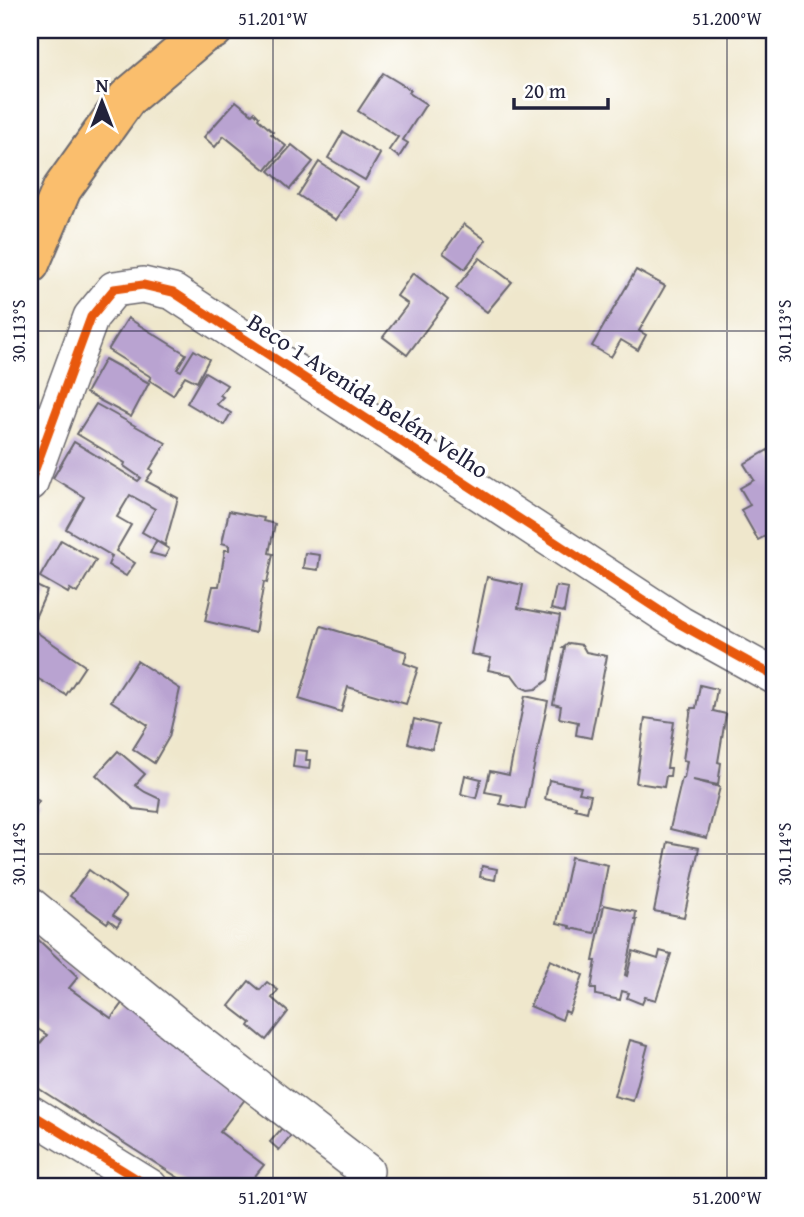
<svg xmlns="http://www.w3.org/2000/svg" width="804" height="1217" font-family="'Gentium Book Plus',serif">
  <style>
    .building { fill: #b9a3d1 }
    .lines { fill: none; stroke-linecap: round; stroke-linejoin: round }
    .minor-casing { stroke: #6a676e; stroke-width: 38 }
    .major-casing { stroke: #6a676e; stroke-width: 42 }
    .minor { stroke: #fff; stroke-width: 35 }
    .major { stroke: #fabe6d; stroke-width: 38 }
    .cycleway-casing { stroke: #fff; stroke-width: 13 }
    .cycleway { stroke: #e8590c; stroke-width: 9 }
    .ticks { fill: none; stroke: #22223b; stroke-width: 2; stroke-opacity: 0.45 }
    .labels { text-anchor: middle; stroke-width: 7; stroke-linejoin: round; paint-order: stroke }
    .street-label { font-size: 24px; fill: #22223b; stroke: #fff }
    .neatline { fill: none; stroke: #22223b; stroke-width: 2.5 }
    .ticks-label { font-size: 18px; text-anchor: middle; fill: #22223b }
  </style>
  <rect width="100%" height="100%" fill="#fff"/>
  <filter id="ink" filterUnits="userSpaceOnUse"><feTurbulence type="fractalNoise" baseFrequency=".0143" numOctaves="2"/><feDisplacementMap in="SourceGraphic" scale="14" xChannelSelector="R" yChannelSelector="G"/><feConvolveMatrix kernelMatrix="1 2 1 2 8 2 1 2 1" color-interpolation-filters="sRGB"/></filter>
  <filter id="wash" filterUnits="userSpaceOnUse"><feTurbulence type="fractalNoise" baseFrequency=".00686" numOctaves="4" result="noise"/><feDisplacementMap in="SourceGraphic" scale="28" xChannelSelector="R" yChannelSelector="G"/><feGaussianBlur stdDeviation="1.57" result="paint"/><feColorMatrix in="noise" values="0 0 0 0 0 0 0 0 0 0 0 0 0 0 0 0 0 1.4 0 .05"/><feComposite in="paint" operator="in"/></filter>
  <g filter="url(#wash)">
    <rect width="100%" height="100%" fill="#efe7cc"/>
    <g id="blocks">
      <g class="building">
        <path d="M383 73 411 90 409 93 426 104 403 140 408 143 399 157 389 150 398 137 358 111Z"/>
        <path d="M236 101 252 114 254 112 259 117 258 119 273 132 271 134 286 146 266 170 224 136 215 147 204 137Z"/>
        <path d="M343 132 380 154 365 180 328 158Z"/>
        <path d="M292 145 313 162 290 189 269 171Z"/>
        <path d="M319 162 357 187 336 220 298 195Z"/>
        <path d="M464 224 486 240 465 269 443 253Z"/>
        <path d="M480 258 512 282 487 312 456 288Z"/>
        <path d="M636 270 665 286 639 331 646 335 638 350 621 340 611 357 592 346Z"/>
        <path d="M413 273 448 300 407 355 383 337 408 304 397 296Z"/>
        <path d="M128 318 186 354 177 369 181 371 194 350 209 359 197 382 185 376 173 395 149 380 151 377 108 350Z"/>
        <path d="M105 359 149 383 131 417 86 393Z"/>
        <path d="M205 372 227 385 220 395 223 397 216 404 231 413 224 425 187 403Z"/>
        <path d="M96 404 166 443 150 469 153 471 146 481 178 498 165 545 142 532 155 509 130 495 117 517 131 525 116 551 135 563 126 576 108 565 112 556 66 529 84 497 53 478 74 442 138 481 141 478 124 466 125 463 77 434Z"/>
        <path d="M768 450 774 462V531L758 540 741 510 750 505 740 488 754 480 744 464Z"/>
        <path d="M229 511 264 518 263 521 275 524 269 553 273 554 267 583 264 582 255 633 205 621 213 586H219L225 550H229V545L222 543Z"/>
        <path d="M61 540 96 560 77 593 70 589 68 593 40 577Z"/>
        <path d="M156 541 169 549 165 557 150 553Z"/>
        <path d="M305 553 320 555 318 570 303 568Z"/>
        <path d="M487 577 523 585 518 608 560 616 548 680 536 689 528 690 521 687 512 675 488 670 491 658 471 654Z"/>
        <path d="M30 583 47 591 30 629Z"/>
        <path d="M556 586 568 588 564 612 551 609Z"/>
        <path d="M321 626 407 652 404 663 418 668 406 704 348 687 341 712 299 699Z"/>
        <path d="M32 629 85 666 66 695 30 674V633Z"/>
        <path d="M569 643 582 645 586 652 607 656 591 738 576 735 578 722 559 718 561 706 553 704 565 648H563Z"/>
        <path d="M137 661 180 689 169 737 154 763 133 749 148 725 111 701Z"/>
        <path d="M700 685 717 689 713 711 726 714 718 762 721 763 718 785 693 780 720 787 707 838 670 829 682 778H684L687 761 683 760 691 708H696Z"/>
        <path d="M525 696 548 701 525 809 500 804 502 795 485 792 490 771 509 775Z"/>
        <path d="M645 718 674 722 667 768H671L670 776H666L664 787 636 783Z"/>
        <path d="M414 719 438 725 432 749 408 743Z"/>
        <path d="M295 750 307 751 306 760H310L309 769 293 767Z"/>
        <path d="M118 751 145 774 135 785 145 792 160 799 158 812 134 809 96 775Z"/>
        <path d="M465 775 481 779 476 798 461 794Z"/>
        <path d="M549 780 581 787 579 793 591 795 587 812 575 809 576 806 545 799Z"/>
        <path d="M30 795 39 801 30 815Z"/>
        <path d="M668 842 699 848 684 917 654 911Z"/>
        <path d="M571 857 608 865 595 933 570 928V926L557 923Z"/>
        <path d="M482 866 497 869 495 880 480 877Z"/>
        <path d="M89 870 126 897 113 915 121 920 117 926 109 920 107 923 70 896Z"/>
        <path d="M604 905 636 912 635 920H637L625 975 627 976 633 951 658 959 660 951 671 954 656 1000 645 997 642 1004 627 998 629 993 622 991 620 1000 596 995V989H591L596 961H593Z"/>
        <path d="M30 932 78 977 69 988 111 1018 123 1002 249 1094 220 1132 264 1165 246 1187H193L30 1083V1056L47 1035 30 1024Z"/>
        <path d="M550 960 583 975 569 1013 565 1011 562 1020 530 1006Z"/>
        <path d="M249 981 260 990 267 982 278 990 272 998 288 1012 266 1040 249 1026 251 1023 229 1006Z"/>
        <path d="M630 1040 648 1045 633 1101 614 1096Z"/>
        <path d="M288 1121 297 1128 279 1150 270 1142Z"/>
      </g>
    </g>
  </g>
  <g filter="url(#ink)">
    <use href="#blocks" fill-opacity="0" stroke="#6a676e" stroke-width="2"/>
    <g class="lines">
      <defs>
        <g id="minor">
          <path d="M30 483 91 317 114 289 143 285 173 292 680 624 774 676"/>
          <path d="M30 905 178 1026 366 1171"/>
          <path d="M30 1113 150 1187"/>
        </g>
        <path id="major" d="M30 264 62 189 127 98 204 33 213 30"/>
      </defs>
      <use href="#minor" class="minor-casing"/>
      <use href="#major" class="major-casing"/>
      <use href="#minor" class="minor"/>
      <use href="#major" class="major"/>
      <defs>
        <g id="cycleway">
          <path d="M30 483 91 317 114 289 143 285 173 292 680 624 774 676"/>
          <path d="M30 1113 150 1187"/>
        </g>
      </defs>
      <use href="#cycleway" class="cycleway-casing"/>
      <use href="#cycleway" class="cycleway"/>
    </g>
  </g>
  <path class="ticks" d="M273 30V1187M727 30V1187M30 331H774M30 854H774"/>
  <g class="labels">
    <g class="street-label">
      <text transform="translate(368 396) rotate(33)" y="8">Beco 1 Avenida Belém Velho</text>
    </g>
  </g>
  <rect width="804" height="1217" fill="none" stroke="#fff" stroke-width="77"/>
  <g transform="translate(102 102)" stroke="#ffffff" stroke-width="5" paint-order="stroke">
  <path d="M0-5L12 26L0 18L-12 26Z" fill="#22223b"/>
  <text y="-10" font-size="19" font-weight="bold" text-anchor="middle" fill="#22223b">N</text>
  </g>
  <path d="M514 98v10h94v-10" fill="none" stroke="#22223b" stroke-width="3.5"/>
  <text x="524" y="98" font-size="21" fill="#22223b" stroke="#ffffff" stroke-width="5" paint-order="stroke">20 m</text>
  <rect x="38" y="38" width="728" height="1140" class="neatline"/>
  <g class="ticks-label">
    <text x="273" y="25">51.201°W</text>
    <text x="727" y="25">51.200°W</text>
    <text transform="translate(19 331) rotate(-90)" y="6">30.113°S</text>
    <text transform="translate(785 331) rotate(-90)" y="6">30.113°S</text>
    <text transform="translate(19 854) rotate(-90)" y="6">30.114°S</text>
    <text transform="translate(785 854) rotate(-90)" y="6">30.114°S</text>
    <text x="273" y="1204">51.201°W</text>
    <text x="727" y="1204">51.200°W</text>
  </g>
</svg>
